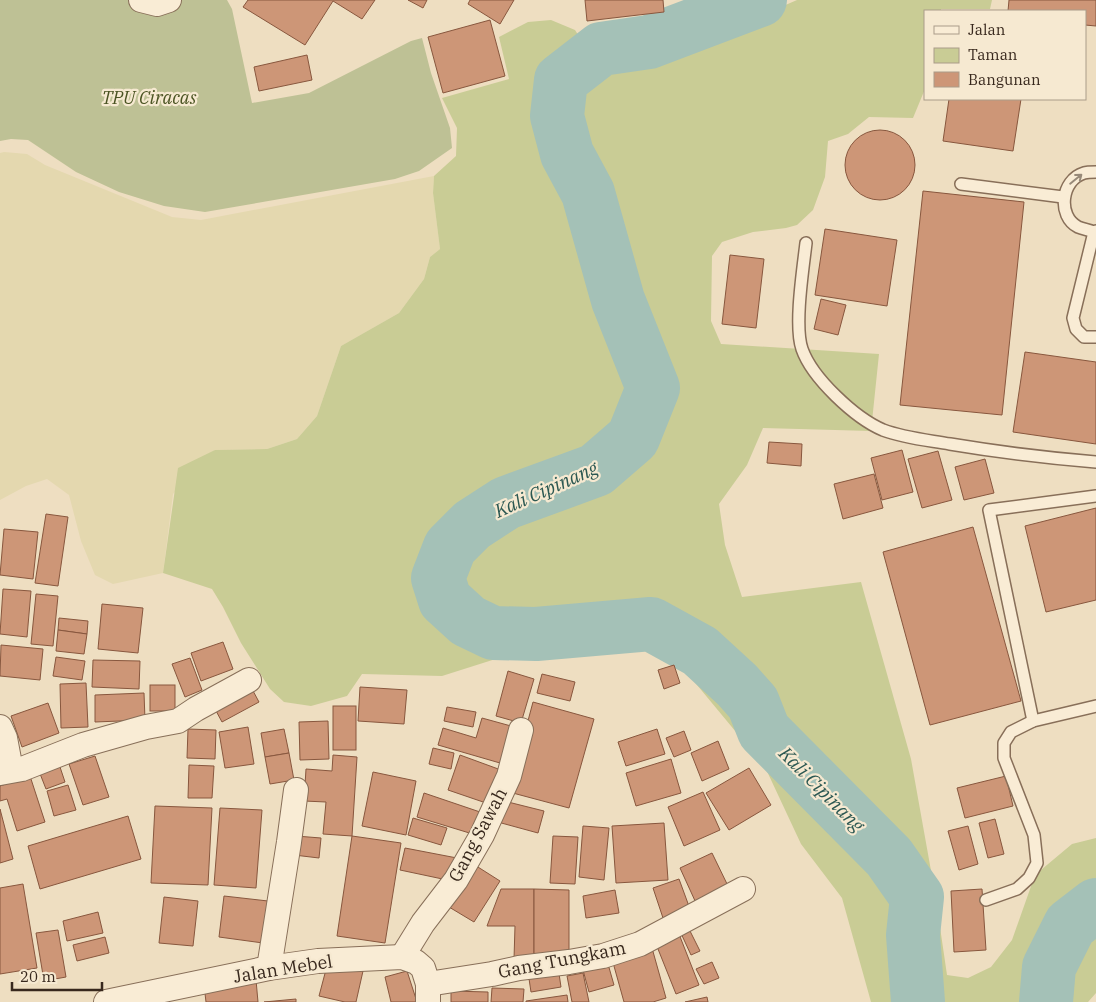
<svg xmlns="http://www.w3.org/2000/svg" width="1096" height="1002" font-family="'IBM Plex Serif',serif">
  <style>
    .farmland { fill: #e4d8af }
    .green { fill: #c9cc95 }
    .cemetery { fill: #bec195 }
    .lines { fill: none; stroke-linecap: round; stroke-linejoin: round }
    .river { stroke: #a4c1b7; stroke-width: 54 }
    .building { fill: #cd9677; stroke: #88573e }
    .service-casing { stroke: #886f59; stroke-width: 14 }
    .minor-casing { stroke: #886f59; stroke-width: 26 }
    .service { stroke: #f9ecd5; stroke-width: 11 }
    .minor { stroke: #f9ecd5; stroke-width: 24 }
    .oneway { stroke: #988a79 }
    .labels { text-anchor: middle; stroke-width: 4.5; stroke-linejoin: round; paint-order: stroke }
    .park-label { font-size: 18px; font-style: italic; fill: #4b5423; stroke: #f6e9d1 }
    .street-label { font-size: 18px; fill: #38281d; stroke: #f6e9d1 }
    .water-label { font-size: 19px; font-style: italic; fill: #2c5852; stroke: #f6e9d1 }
  </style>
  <rect width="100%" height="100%" fill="#eedec1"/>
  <path class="farmland" d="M4 152 27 154 45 165 172 217 201 220 434 176 433 193 440 249 430 257 424 279 399 313 341 346 317 416 297 439 267 449 215 450 173 494 163 573 113 584 95 575 81 541 69 495 47 479 26 486 0 500V153Z"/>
  <path class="green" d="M797 0H992L990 9H941V11H925V89L913 118 869 117 848 134 828 141 825 177 813 210 797 225 786 228 753 232 722 242 712 256 711 321 721 344 879 354 871 431 763 428 747 465 719 504 725 545 742 597 861 582 911 759 935 893 947 975 968 978 991 967 1012 940 1035 875 1072 844 1096 838V993L1088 1002H871L842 898 801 844 765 767 673 656 627 646 585 653 505 656 442 676 362 674 347 696 311 706 284 702 270 689 241 643 223 607 212 589 163 573 178 468 215 450 267 449 297 439 317 416 341 346 399 313 424 279 430 257 440 249 433 193 434 176 456 156 457 128 442 98 509 79 499 37 528 22 551 20 575 30 582 41 737 26Z"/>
  <path class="cemetery" d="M0 0H227L232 9 252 103 309 93 411 41 422 38 431 73 450 128 452 148 419 171 395 179 205 212 164 206 119 192 76 172 28 140 11 139 0 141Z"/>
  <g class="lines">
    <g class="river">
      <path d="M760 0 649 42 601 49 561 80 557 116 567 154 588 193 618 300 653 388 633 438 596 470 506 503 472 525 450 547 438 578 445 600 468 621 493 633 536 634 651 624 700 651 737 685 753 703 764 731 889 857 917 897 913 935 918 1002"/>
      <path d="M1046 1002 1049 967 1070 925 1096 905"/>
    </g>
  </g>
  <g class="building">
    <path d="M248 0H375L362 19 333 1 305 45 243 7Z"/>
    <path d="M408 0H427L423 8Z"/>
    <path d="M470 0H514L500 24 468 4Z"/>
    <path d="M585 0H663L664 12 587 21Z"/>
    <path d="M1009 0H1096V26L1085 25V11H1008Z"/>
    <path d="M490 20 505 76 443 93 428 37Z"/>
    <path d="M307 55 312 80 259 91 254 67Z"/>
    <path d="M949 99H1021L1013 151 943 141Z"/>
    <circle cx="880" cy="165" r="35"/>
    <path d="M923 191 1024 202 1002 415 900 405Z"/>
    <path d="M825 229 897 240 887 306 815 295Z"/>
    <path d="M730 255 764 259 756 328 722 324Z"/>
    <path d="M821 299 846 305 838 335 814 329Z"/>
    <path d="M1025 352 1096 362V444L1013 432Z"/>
    <path d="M769 442 802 444 801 466 767 463Z"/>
    <path d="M902 450 913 492 882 500 871 458Z"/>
    <path d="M938 451 952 500 922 508 908 459Z"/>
    <path d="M985 459 994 493 964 500 955 467Z"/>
    <path d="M874 474 883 508 843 519 834 484Z"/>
    <path d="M1096 508V600L1046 612 1025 526Z"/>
    <path d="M46 514 68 517 58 586 35 583Z"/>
    <path d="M973 527 1021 701 930 725 883 552Z"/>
    <path d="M4 529 38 532 33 579 0 575Z"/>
    <path d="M3 589 31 591 27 637 0 634Z"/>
    <path d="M36 594 58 596 53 646 31 644Z"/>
    <path d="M102 604 143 608 138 653 98 649Z"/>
    <path d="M59 618 88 621 87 634 58 630Z"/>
    <path d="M58 630 87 634 84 654 56 651Z"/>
    <path d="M223 642 233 669 201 681 191 653Z"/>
    <path d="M1 645 43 649 40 680 0 676Z"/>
    <path d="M56 657 85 661 82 680 53 676Z"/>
    <path d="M190 658 202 690 185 697 172 664Z"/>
    <path d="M93 660 140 661 139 689 92 687Z"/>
    <path d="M674 665 680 683 664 689 658 670Z"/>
    <path d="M508 671 534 679 521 723 496 716Z"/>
    <path d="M542 674 575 682 570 701 537 693Z"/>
    <path d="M86 683 88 727 61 728 60 684Z"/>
    <rect x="150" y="685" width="25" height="26"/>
    <path d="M360 687 407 690 404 724 358 721Z"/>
    <path d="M252 689 259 702 222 722 215 709Z"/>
    <path d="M144 693 145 720 95 722V695Z"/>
    <path d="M533 702 594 719 569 808 509 792Z"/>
    <path d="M48 703 59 733 22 747 11 716Z"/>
    <rect x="333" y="706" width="23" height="44"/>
    <path d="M447 707 476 712 473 727 444 721Z"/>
    <path d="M482 718 511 726 500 763 438 745 443 728 476 738Z"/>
    <path d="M328 721 329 759 300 760 299 722Z"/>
    <path d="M248 727 254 764 225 768 219 732Z"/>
    <path d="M188 729 216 730 215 759 187 758Z"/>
    <path d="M284 729 289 753 265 757 261 733Z"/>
    <path d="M657 729 665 754 626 766 618 742Z"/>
    <path d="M684 731 691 750 674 757 666 738Z"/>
    <path d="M718 741 729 769 702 781 691 753Z"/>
    <path d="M433 748 454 753 451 769 429 764Z"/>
    <path d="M289 753 294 780 270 784 265 757Z"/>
    <path d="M333 755 357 757 352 836 323 834 326 802 304 801 306 769 332 771Z"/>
    <path d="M460 755 501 770 489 804 448 790Z"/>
    <path d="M95 756 109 797 83 805 69 764Z"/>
    <path d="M57 758 65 782 46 789 37 766Z"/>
    <path d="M671 759 681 793 636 806 626 773Z"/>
    <path d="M189 765 214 766 212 798H188Z"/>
    <path d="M749 768 771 805 729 830 706 793Z"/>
    <path d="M373 772 416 781 406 835 362 826Z"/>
    <path d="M30 776 45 822 17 831 7 799 0 801V786Z"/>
    <path d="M1006 776 1013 806 965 818 957 788Z"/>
    <path d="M68 785 76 810 54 816 47 791Z"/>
    <path d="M703 792 720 830 684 846 668 807Z"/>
    <path d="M424 793 483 813 476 835 417 817Z"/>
    <path d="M500 800 544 811 538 833 494 821Z"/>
    <path d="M155 806 212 808 208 885 151 883Z"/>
    <path d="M220 808 262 810 256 888 214 885Z"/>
    <path d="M0 809 13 859 0 863Z"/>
    <path d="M128 816 141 859 40 889 28 846Z"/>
    <path d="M413 818 447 828 441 845 408 835Z"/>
    <path d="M995 819 1004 854 988 858 979 823Z"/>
    <path d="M664 823 668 880 616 883 612 826Z"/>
    <path d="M583 826 609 828 604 880 579 877Z"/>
    <path d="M968 826 978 864 959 870 948 831Z"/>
    <path d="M296 836 321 838 319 858 294 855Z"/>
    <path d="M352 836 401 843 385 943 337 936Z"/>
    <path d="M553 836 578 837 575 884 550 883Z"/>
    <path d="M405 848 457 858 452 881 400 870Z"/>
    <path d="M712 853 729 888 696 903 680 868Z"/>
    <path d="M470 862 500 881 474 922 444 904Z"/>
    <path d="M679 879 690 909 663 918 653 888Z"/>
    <path d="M23 884 37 968 0 974V888Z"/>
    <path d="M501 889H534V959H514L515 926H487Z"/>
    <path d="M534 889 569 890V959H534Z"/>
    <path d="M982 889 986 950 954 952 951 891Z"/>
    <path d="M615 890 619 913 586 918 583 896Z"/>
    <path d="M224 896 268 901 263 943 219 937Z"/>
    <path d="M164 897 198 901 193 946 159 943Z"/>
    <path d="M98 912 103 933 67 941 63 921Z"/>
    <path d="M687 925 700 951 691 955 679 929Z"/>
    <path d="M677 929 699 985 676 994 654 939Z"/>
    <path d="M58 930 66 977 44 981 36 933Z"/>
    <path d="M105 937 109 953 77 961 73 945Z"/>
    <path d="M652 948 666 998 653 1002H624L612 959Z"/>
    <path d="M328 962 363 971 356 1002H345L319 996Z"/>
    <path d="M712 962 719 978 704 984 696 969Z"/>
    <path d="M608 964 614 985 589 992 583 970Z"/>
    <path d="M558 967 561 987 531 992 528 972Z"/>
    <path d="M407 971 417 1002H391L385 977Z"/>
    <path d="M583 973 589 1002H572L567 976Z"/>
    <path d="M256 980 258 1002H206L204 985Z"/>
    <path d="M492 988 524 989 523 1002H491Z"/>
    <path d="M451 991 488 992V1002H451Z"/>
    <path d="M567 995 568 1002H526V1001Z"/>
    <path d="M707 997 708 1002H685Z"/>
    <path d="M296 999V1002H264Z"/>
  </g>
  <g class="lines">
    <defs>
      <g id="service">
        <path d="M1096 172C1092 172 1087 172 1084 173 1061 180 1057 216 1078 227 1083 229 1089 230 1094 232L1096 231"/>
        <path d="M961 184 1063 197"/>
        <path d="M1094 232 1073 318 1076 329 1084 337H1096"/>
        <path d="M806 243C803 269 794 326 802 349 812 378 855 418 883 430 904 438 927 440 950 444 998 452 1047 458 1096 462"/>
        <path d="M1033 721 989 510 1096 496"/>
        <path d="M986 900 1017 889 1029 878 1037 863 1034 835 1004 758V743L1011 732 1033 721 1096 706"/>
      </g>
      <g id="minor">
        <path d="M141 0 157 4 169 0"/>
        <path d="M0 727 5 738 11 770"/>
        <path d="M0 773 22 769 83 745 146 727 178 721 196 709 249 680"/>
        <path d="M402 957 423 923 456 880 482 835 509 776 521 730"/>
        <path d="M269 968 289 842 296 790"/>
        <path d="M428 984 492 974 519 968 569 962 603 956 640 944 743 889"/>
        <path d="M106 1002 269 968 318 961 402 957 416 962 423 968 428 984V1002"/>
      </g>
    </defs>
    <use href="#service" class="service-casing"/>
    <use href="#minor" class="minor-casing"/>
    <use href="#service" class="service"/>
    <use href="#minor" class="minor"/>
  </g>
  <defs><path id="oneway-shaft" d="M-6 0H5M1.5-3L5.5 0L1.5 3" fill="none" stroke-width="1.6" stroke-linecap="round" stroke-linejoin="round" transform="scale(1.25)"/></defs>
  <use class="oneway" href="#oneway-shaft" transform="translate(1076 179) rotate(-39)"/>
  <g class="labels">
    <g class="park-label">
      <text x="149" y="104">TPU Ciracas</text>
    </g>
    <g class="street-label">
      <text transform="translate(478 835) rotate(-62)" y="6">Gang Sawah</text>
      <text transform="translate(562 960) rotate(-11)" y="6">Gang Tungkam</text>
      <text transform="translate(283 969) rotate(-9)" y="6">Jalan Mebel</text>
    </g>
    <g class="water-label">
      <text transform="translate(546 489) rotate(-24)" y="7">Kali Cipinang</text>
      <text transform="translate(822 789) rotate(45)" y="7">Kali Cipinang</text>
    </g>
  </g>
  <rect x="924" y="10" width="162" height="90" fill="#f6e9d1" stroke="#aa9c89"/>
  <rect x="934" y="26" width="25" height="8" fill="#f9ecd5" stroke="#aa9c89"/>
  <text x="968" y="35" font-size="15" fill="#38281d">Jalan</text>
  <rect x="934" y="48" width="25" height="15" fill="#c9cc95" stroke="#aa9c89"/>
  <text x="968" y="60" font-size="15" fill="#38281d">Taman</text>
  <rect x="934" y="72" width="25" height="15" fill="#cd9677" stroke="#aa9c89"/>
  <text x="968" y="85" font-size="15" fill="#38281d">Bangunan</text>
  <path d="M12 982v8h90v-8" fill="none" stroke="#38281d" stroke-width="2.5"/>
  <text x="20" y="982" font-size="15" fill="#38281d" stroke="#f6e9d1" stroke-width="4" paint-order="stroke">20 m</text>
</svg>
